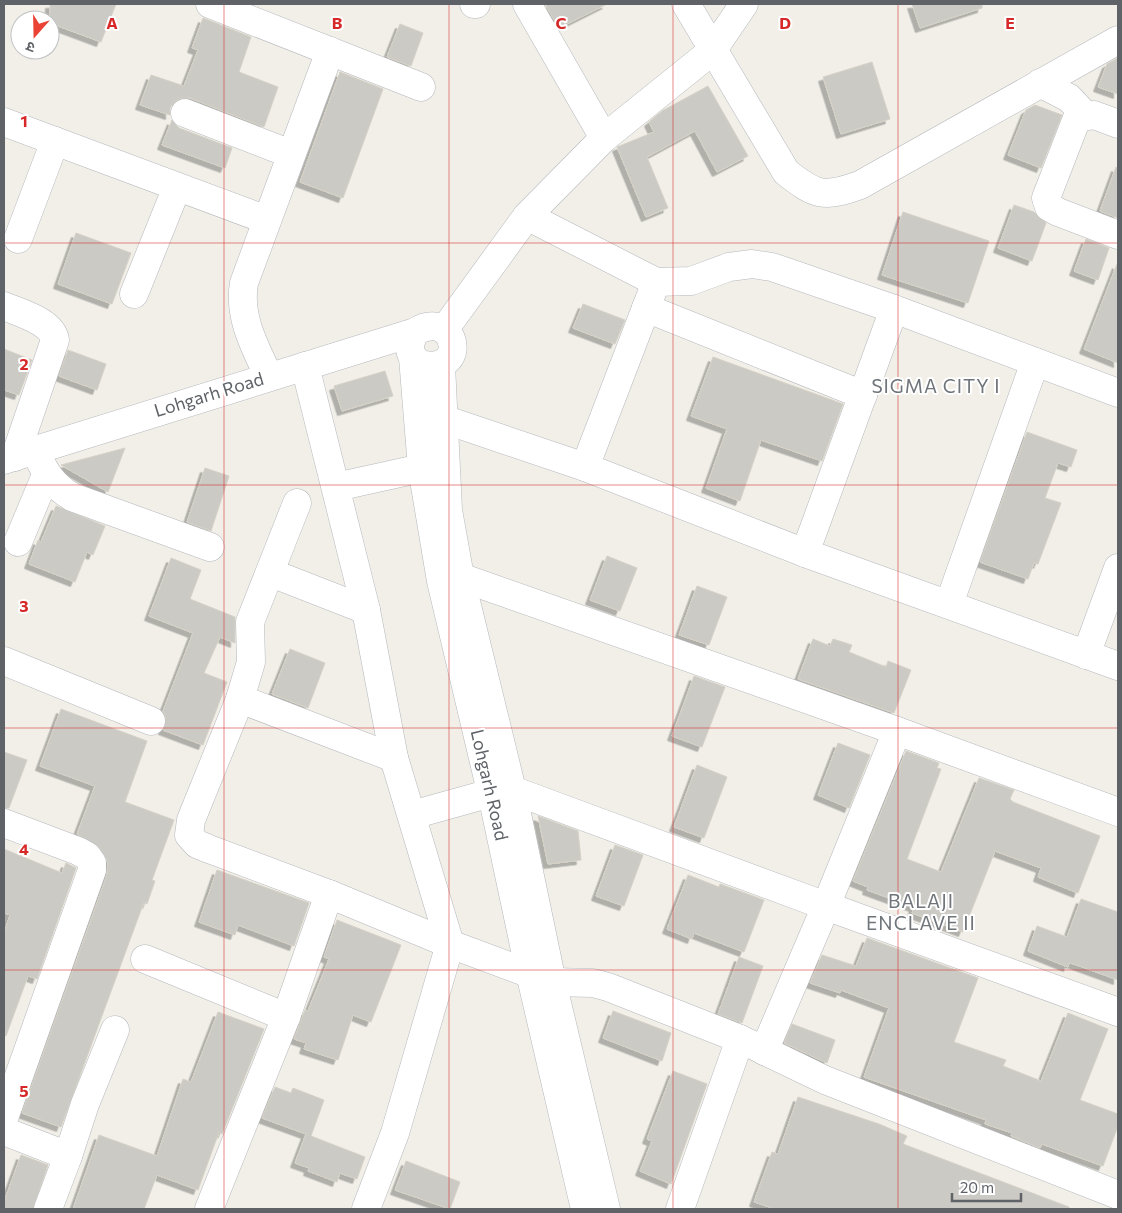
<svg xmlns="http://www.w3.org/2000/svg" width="1122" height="1213" font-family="Commissioner,'Noto Sans Devanagari',sans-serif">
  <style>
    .building { fill: #cccac5; stroke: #d6d1c6; filter: url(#shadow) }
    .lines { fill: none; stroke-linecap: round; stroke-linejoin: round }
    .minor-casing { stroke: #b5b8bc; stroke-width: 29 }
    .minor { stroke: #fff; stroke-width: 28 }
    .grid { fill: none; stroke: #d62828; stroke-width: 1; stroke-opacity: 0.55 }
    .labels { text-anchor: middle; stroke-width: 4; stroke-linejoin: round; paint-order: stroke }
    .street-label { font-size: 18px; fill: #5f6368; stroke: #fff }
    .neighbourhood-label { font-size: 19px; letter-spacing: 1px; fill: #70757a; stroke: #fff }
    .grid-label { font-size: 16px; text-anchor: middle; font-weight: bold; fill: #d62828; stroke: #fff; stroke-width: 4; stroke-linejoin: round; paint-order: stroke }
  </style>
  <defs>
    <filter id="shadow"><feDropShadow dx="-4.5" dy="4.5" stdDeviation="0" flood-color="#0004"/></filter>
  </defs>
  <rect width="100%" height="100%" fill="#f1efe8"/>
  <g class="building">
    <path d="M50 4H116L101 42 50 23Z"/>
    <path d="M545 4H607L559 28Z"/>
    <path d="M912 4H982V8L920 28Z"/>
    <path d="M203 18 251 37 239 72 278 87 264 127 190 98H182L175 101 170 108V115L140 105 151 75 184 86 198 50 192 48Z"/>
    <path d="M400 24 423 33 411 66 387 57Z"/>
    <path d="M1118 58V94L1098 87 1107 64Z"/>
    <path d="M872 62 890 119 841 134 823 77Z"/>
    <path d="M340 72 383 89 343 198 300 182Z"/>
    <path d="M708 86 748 156 717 172 695 131 647 157 668 208 646 217 617 147 654 132 649 122 662 111Z"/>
    <path d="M1035 105 1062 115 1041 168 1008 155 1026 110Z"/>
    <path d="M172 120 179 128 232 148 225 168 162 145Z"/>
    <path d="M1116 167 1118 168V218L1100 211Z"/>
    <path d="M1014 205 1034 212 1046 223 1032 261 998 248Z"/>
    <path d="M903 212 989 241 968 303 882 275Z"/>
    <path d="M76 233 131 253 112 304 58 284Z"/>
    <path d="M1086 239 1109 248 1098 280 1074 271Z"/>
    <path d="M1117 264 1118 265V363L1084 349Z"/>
    <path d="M583 304 625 320 615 344 573 328Z"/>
    <path d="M4 349 32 360 19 395 4 390Z"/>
    <path d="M68 350 106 364 97 390 59 376Z"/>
    <path d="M713 357 843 404 822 461 761 440 740 501 706 488 727 429 691 416Z"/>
    <path d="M385 371 393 396 342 411 334 386Z"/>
    <path d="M1027 432 1077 450 1071 467 1058 463 1045 498 1061 503 1038 564 1034 563 1028 579 980 562Z"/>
    <path d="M125 448 108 492 61 465Z"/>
    <path d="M205 468 229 476 211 531 187 522Z"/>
    <path d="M56 506 105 526 93 555 87 552 75 582 29 564 38 540 41 542Z"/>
    <path d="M607 556 637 568 620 611 590 600Z"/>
    <path d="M171 558 201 570 190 599 235 617V643L220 637 204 673 227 682 203 745 163 730 166 719 163 711 193 633 149 616Z"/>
    <path d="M697 586 727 597 709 645 679 635Z"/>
    <path d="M813 639 830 646 833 639 852 645 849 652 886 667 888 661 911 670 894 713 798 679Z"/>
    <path d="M290 649 325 663 308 708 272 694Z"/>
    <path d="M694 676 725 687 702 747 672 736Z"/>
    <path d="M61 709 147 741 125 802 174 820 152 880 155 881 147 904 144 902 61 1127 22 1113 107 875 108 863 99 847 77 834 95 786 40 766Z"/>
    <path d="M838 743 870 755 849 808 818 795Z"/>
    <path d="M906 751 939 763 937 768 941 769 907 859 941 872 979 778 1014 790 1010 799 1013 802 1100 836 1078 893 1038 877 1041 868 995 851 963 932 912 913 914 907 867 890 868 887 853 881Z"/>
    <path d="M4 752 27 760 9 808H4Z"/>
    <path d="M697 765 727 777 704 838 674 827Z"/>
    <path d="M538 816 578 831 581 860 548 864Z"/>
    <path d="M615 845 643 855 624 906 596 896Z"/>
    <path d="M4 849 62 873 66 863 76 868 37 979 28 976 6 1036 4 1035V933L10 915 4 913Z"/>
    <path d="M217 870 309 903 294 946 238 925 235 935 199 922Z"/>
    <path d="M688 875 719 887 720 884 764 900 744 952 694 933 692 939 667 929Z"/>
    <path d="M1081 899 1118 912V980L1074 964 1069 963 1068 967 1028 951 1037 926 1067 937Z"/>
    <path d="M337 920 401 945 371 1022 353 1015 338 1060 304 1049 306 1043 294 1039 305 1010 308 1011 329 959 324 957Z"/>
    <path d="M867 938 978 978 954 1042 1006 1060 1003 1066 1041 1081 1068 1013 1108 1029 1080 1100 1118 1114V1126L1103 1166 1042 1144 1040 1148 1011 1136 1012 1133 985 1124 986 1120 864 1077 889 1008 841 990 840 993 810 983 822 955 856 966Z"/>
    <path d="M739 957 763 966 742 1023 718 1014Z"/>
    <path d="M613 1011 671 1033 662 1061 603 1038Z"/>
    <path d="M218 1012 264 1029 222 1134 219 1132 198 1190 157 1175 144 1209H73L99 1135 157 1156 183 1079 191 1082Z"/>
    <path d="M792 1024 835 1040 827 1063 784 1043Z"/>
    <path d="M673 1071 707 1084 671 1184 640 1171 652 1141 647 1139Z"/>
    <path d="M275 1087 291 1093 293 1088 324 1100 311 1136 365 1157 357 1179 340 1173 337 1182 308 1171 309 1168 295 1163 306 1134 262 1118Z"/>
    <path d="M798 1097 879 1124 907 1136 903 1144 1069 1207V1209H775L754 1202 772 1152 778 1154Z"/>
    <path d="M21 1155 48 1165 33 1209H4V1202Z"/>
    <path d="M406 1161 460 1182 450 1209 395 1190Z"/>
  </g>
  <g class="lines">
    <defs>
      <g id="minor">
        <path d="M210 4 421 87"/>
        <path d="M474 4H476"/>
        <path d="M527 4 604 138"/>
        <path d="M686 4 786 172C816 196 824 198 860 185L1118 40"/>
        <path d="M1040 83 1069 98 1085 115"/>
        <path d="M185 113 291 154"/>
        <path d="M4 122 267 220"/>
        <path d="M1118 124 1094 115 1077 118 1046 198 1049 207 1058 212 1118 235"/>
        <path d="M527 216 656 282 691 281 729 267 752 264 772 267 894 309 1118 393"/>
        <path d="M18 239 55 141"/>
        <path d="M656 282 585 467 805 553 1118 666"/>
        <path d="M134 294 177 187"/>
        <path d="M4 306C20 313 52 321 55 340L15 457"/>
        <path d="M646 308 863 395"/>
        <path d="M444 330 527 216 604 138 712 51 744 4"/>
        <path d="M413 357 422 468 441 581 494 804 530 973 585 1209"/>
        <path d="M441 365 448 510 460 577 512 790 552 982 606 1209"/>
        <path d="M305 366 366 610 394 758 450 944 395 1133 366 1209"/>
        <path d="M269 377C255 347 238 317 244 283L330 51"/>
        <path d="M427 418 443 419 585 467"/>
        <path d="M35 450C44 471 52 485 72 497L210 547"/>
        <path d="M4 460 415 332C427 324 447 322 452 342 460 376 392 374 415 332"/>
        <path d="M336 487 422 468"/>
        <path d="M297 503 250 622 251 662 240 699 191 820 189 835 197 844 209 849 329 894 450 944 552 982 593 983 608 987 740 1039"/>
        <path d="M18 542 46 475"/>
        <path d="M805 553 894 309"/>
        <path d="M284 578 366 610"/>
        <path d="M446 580 460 577 897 731 1118 812"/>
        <path d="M949 604 1035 362"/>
        <path d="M1086 655 1118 568"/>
        <path d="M4 661 151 721"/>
        <path d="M240 699 394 758"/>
        <path d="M897 731 826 906 1118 1012"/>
        <path d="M412 815 491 793 512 790 826 906 764 1051"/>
        <path d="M4 823 78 851 87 856 92 863V870L4 1118"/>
        <path d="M145 959 286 1017"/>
        <path d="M4 1131 68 1156 48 1209"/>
        <path d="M68 1156 85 1104 115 1030"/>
        <path d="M209 1209 286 1017 329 894"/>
        <path d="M680 1209 740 1039 825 1080 1118 1195"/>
      </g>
    </defs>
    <use href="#minor" class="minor-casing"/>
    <use href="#minor" class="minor"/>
  </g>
  <path class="grid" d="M224 4V1209M449 4V1209M673 4V1209M898 4V1209M4 243H1118M4 485H1118M4 728H1118M4 970H1118"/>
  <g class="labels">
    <g class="street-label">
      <text transform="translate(209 395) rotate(-17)" y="6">Lohgarh Road</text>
      <text transform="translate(489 785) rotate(77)" y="6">Lohgarh Road</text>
    </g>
    <g class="neighbourhood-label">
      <text x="936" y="393">SIGMA CITY I</text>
      <text x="921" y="908">BALAJI<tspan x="921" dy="22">ENCLAVE II</tspan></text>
    </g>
  </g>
  <g class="grid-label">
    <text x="112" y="29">A</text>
    <text x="337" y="29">B</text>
    <text x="561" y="29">C</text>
    <text x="785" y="29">D</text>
    <text x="1010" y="29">E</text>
    <text x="24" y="127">1</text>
    <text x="24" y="370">2</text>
    <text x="24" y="612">3</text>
    <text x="24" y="855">4</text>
    <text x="24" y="1097">5</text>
  </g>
  <rect width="1122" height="1213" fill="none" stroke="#5f6368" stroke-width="10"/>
  <g transform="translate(35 35) rotate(200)"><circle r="24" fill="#ffffff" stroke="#bfc1c3"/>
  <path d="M0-4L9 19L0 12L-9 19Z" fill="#ea4335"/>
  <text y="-8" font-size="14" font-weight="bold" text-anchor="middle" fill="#5f6368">उ</text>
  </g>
  <path d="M952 1193v8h69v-8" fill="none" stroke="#5f6368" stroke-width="2.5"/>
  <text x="960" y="1193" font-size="15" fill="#5f6368" stroke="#ffffff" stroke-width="4" paint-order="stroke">20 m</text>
</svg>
